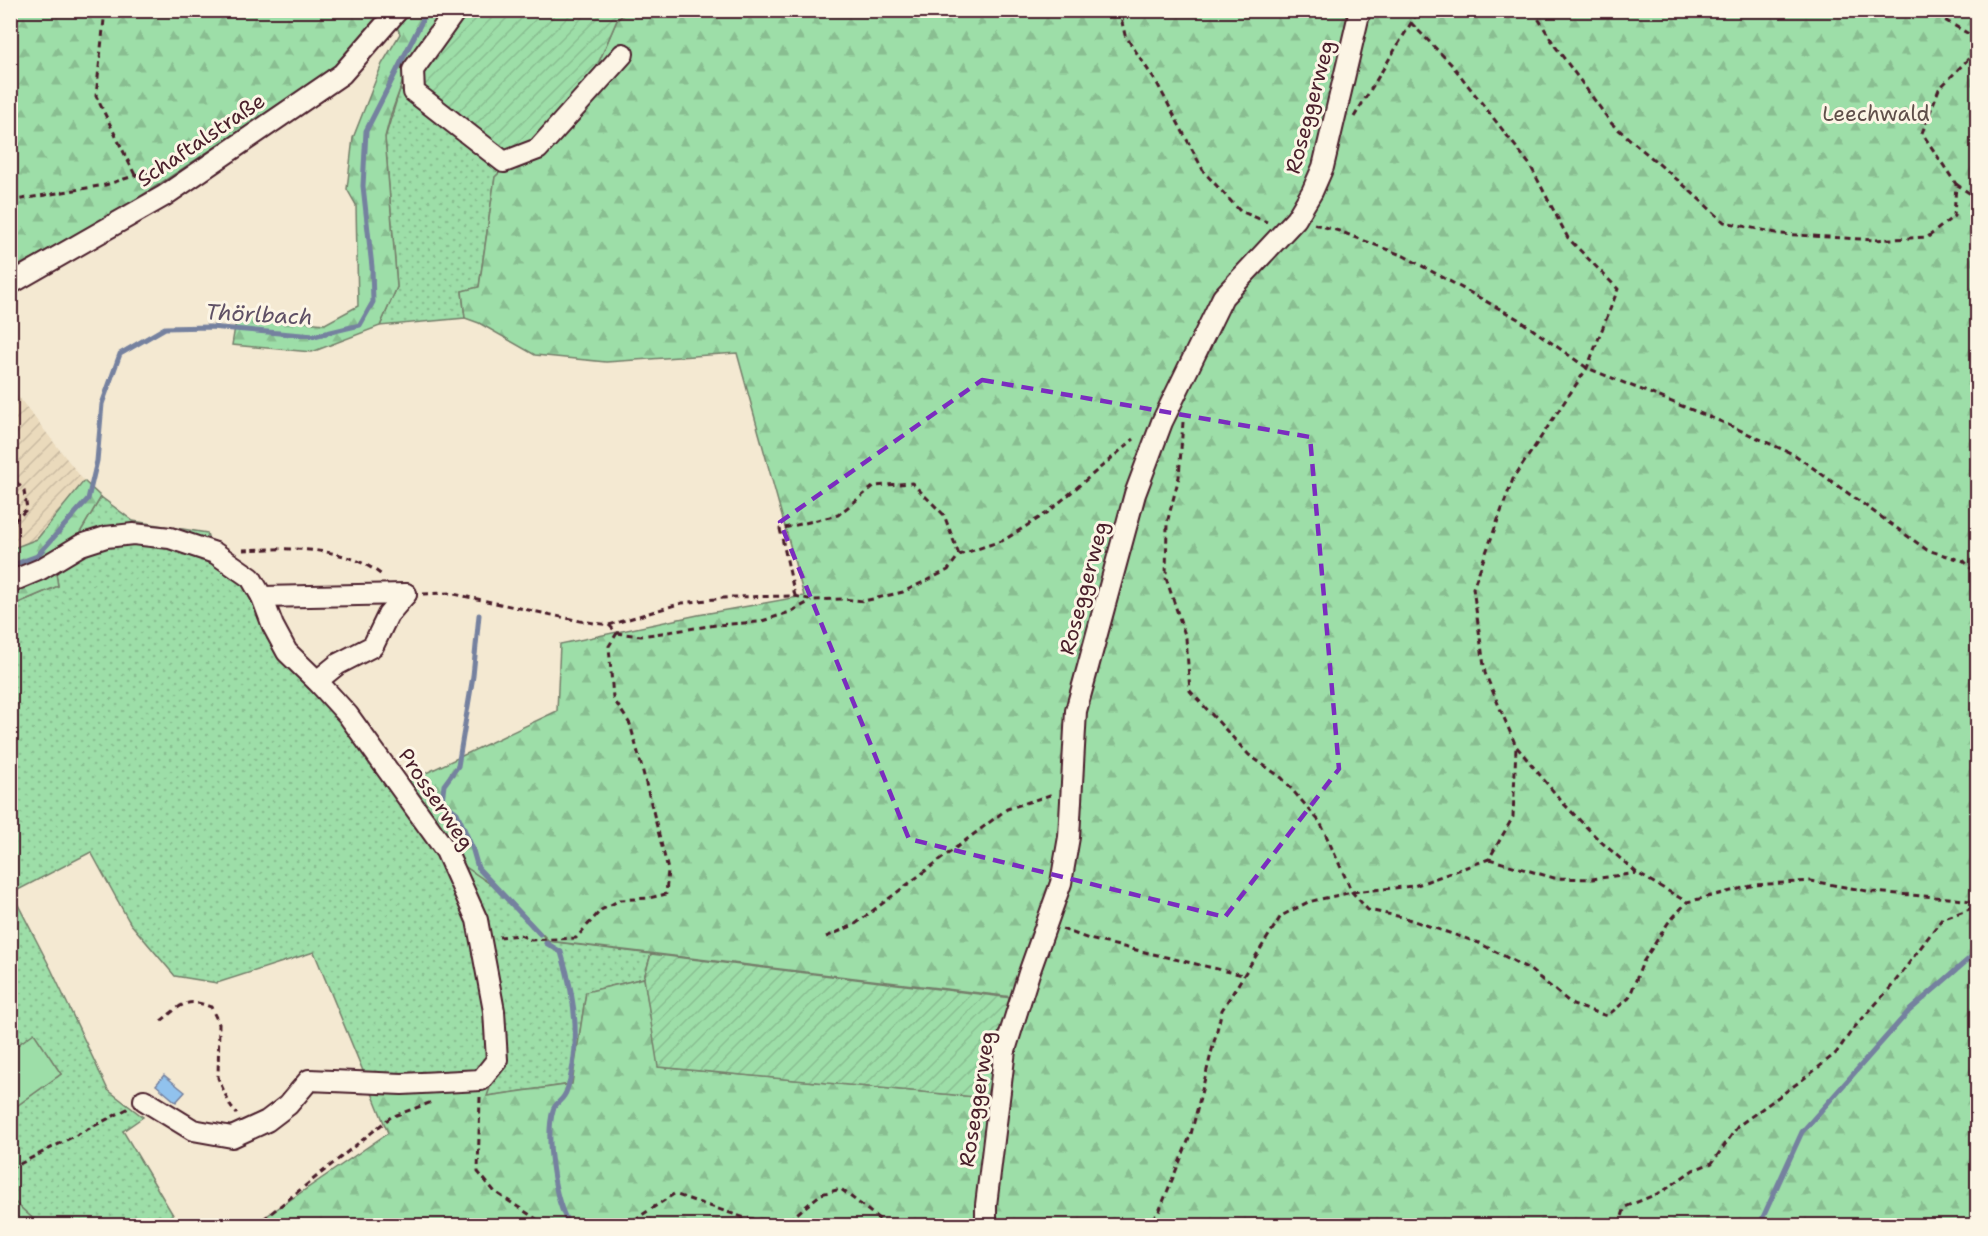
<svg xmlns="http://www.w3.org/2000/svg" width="1988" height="1236" font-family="'Shantell Sans',sans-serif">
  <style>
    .industrial { fill: url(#industrial-furrows) }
    .grass { fill: url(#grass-dots); stroke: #747e6a; stroke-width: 1.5 }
    .forest { fill: url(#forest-firs); stroke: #747e6a; stroke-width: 1.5 }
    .garden { fill: url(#garden-furrows); stroke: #747e6a; stroke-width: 1.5 }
    .pitch { fill: #9ddea8; stroke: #747e6a; stroke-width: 1.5 }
    .water { fill: url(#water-ripples); stroke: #75819f; stroke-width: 1.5 }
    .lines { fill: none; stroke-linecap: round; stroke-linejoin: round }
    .stream { stroke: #75819f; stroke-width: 5 }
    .minor-casing { stroke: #4a1f2b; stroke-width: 24 }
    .path { stroke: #4a1f2b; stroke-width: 3; stroke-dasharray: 6 4.5; stroke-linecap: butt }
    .minor { stroke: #fcf5e5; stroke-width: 20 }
    .marked { fill: none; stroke: #7b2cbf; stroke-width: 4.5; stroke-dasharray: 12 8; stroke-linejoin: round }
    .labels { text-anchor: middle; stroke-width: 6; stroke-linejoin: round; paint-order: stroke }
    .street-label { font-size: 21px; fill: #4a1f2b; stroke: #fcf5e5 }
    .park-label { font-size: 21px; fill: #5f4f4a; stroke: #fcf5e5 }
    .water-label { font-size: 22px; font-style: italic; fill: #5f5065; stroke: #fcf5e5 }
  </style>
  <defs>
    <pattern id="industrial-furrows" width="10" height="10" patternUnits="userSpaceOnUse" patternTransform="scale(1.5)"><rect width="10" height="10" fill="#eadabc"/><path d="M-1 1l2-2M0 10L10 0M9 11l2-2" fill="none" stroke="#cabba2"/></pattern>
    <pattern id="grass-dots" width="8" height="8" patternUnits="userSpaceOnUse" patternTransform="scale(1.5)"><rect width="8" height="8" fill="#9ddea8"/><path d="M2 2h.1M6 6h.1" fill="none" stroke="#89be91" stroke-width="1.8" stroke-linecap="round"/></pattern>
    <pattern id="forest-firs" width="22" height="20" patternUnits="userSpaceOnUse" patternTransform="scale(1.5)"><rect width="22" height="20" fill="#9ddea8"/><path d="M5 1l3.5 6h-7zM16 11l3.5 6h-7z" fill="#89be91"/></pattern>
    <pattern id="garden-furrows" width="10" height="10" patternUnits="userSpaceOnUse" patternTransform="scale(1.5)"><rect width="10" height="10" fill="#9ddea8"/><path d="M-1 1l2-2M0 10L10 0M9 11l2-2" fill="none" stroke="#89be91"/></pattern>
    <pattern id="water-ripples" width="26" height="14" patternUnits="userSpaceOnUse" patternTransform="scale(1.5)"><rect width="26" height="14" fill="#91c2ed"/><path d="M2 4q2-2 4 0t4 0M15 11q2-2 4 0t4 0" fill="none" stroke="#7fa6cb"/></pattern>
  </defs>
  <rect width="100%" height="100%" fill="#f4e9d2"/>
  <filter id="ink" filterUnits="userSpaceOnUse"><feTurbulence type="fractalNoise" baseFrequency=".0167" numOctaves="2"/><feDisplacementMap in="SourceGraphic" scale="12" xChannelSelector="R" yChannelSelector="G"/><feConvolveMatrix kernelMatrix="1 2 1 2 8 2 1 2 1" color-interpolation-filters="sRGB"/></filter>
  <g filter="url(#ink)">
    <path class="industrial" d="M10 386 84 481 37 539 11 549Z"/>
    <g class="grass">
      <path d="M400 89 503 169 495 177 479 287 462 291 465 318 380 326 397 287 385 138Z"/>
      <path d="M101 497 133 521 207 533 215 562 244 587 265 628 407 782 463 865 502 892 548 941 651 954 644 978 586 992 572 1084 487 1096 491 1082 370 1088 314 952 217 983 175 976 130 923 91 852 12 893 51 969 108 1090 143 1117 123 1131 179 1225H40L11 1199V1110L61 1074 34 1034 11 1050V606L58 586 56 573Z"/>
    </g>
    <g class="forest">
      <path d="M11 11H382L330 71 123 208 11 270Z"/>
      <path d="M390 11H445L409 64 391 114 385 137 397 287 380 326 312 352 232 345 237 315 325 324 358 306 356 205 347 189 353 138 382 64 400 34Z"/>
      <path d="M627 11H1977V1225L252 1226 388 1133 370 1088 492 1082 487 1096 572 1084 586 992 644 978 659 1067 986 1098 1012 997 549 941 502 892 463 865 407 782 557 711 560 644 698 615 804 596 737 353 606 362 535 355 479 323 465 318 462 291 479 287 495 177 588 87 617 20Z"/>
      <path d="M84 481 101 497 56 573 58 586 11 606V549L37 539Z"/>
      <path d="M10 1199H11L40 1225H11Z"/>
    </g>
    <g class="garden">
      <path d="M466 11H627L617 20 588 87 514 159 420 86 423 65Z"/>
      <path d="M651 954 1012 998 986 1098 658 1067 644 978Z"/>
    </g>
    <path class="pitch" d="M34 1033 61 1074 11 1110V1050Z"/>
    <path class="water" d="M164 1075 185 1092 176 1102 156 1085Z"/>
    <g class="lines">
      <g class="stream">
        <path d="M10 566 37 556 88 499 97 461 102 404 120 354 165 328 210 327 314 336 360 325 373 302 372 267 363 186 366 131 423 19 421 10"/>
        <path d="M479 615 473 676 458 766 444 785 442 801 457 813 472 847 478 868 540 934"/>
        <path d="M546 943 561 952C572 987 579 1029 573 1065 571 1074 569 1089 564 1096 561 1101 555 1104 553 1110 545 1138 554 1201 570 1226"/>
        <path d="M1759 1226 1802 1132 1909 1011 1978 951"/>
      </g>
      <defs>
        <g id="minor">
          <path d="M456 10 413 70 414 92 504 162 538 149 623 54"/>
          <path d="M10 284 164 196 342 74 398 10"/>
          <path d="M10 582 41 569 81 545 106 537 133 534 170 538 215 553 251 578 262 597 273 626 287 652 317 681 348 715 446 851 477 920 494 1011 497 1060 481 1080 402 1084 309 1080 288 1105 267 1121 232 1137 193 1130 144 1100"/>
          <path d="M262 597 406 594"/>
          <path d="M317 681 338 664 373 646 388 615 406 594"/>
          <path d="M986 1226V1205L1005 1050 1029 973 1061 883 1069 837 1076 711 1135 494 1162 422 1223 297 1296 219 1312 192 1323 167 1360 10"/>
        </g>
      </defs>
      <use href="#minor" class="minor-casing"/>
      <g class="path">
        <path d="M105 10 96 96 135 175"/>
        <path d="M1123 10 1121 18 1125 35 1158 85 1204 172 1240 211 1267 222"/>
        <path d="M1533 10 1555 46 1612 124 1687 188 1724 222 1781 234 1875 240 1928 237 1954 216 1956 184 1922 133 1939 89 1978 49"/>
        <path d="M1927 10 1969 34 1978 45"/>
        <path d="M1411 23 1452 65 1530 165 1568 238 1618 289 1587 368 1513 479 1473 588 1485 673 1516 746 1563 803 1599 840 1637 873 1687 902 1755 885 1811 881 1873 892 1948 898 1978 902"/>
        <path d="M1354 117 1419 10"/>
        <path d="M1956 184 1978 199"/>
        <path d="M10 201 105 185 182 161"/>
        <path d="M1314 224 1339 231 1404 256 1518 319 1587 368 1722 422 1795 455 1927 550 1964 561 1978 576"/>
        <path d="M1183 422 1179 477 1167 523 1166 578 1186 638 1190 691 1249 755 1282 778 1320 822 1352 892 1368 910 1402 917 1479 943 1529 969 1573 1005 1607 1016 1629 998 1643 962 1668 923 1687 902"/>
        <path d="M10 474 24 491 27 509 10 525"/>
        <path d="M243 550C290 548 345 545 383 576"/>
        <path d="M423 594 449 593 580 621 609 625 682 603 732 597 795 596 813 600 842 599 864 601 903 592 948 570 959 555 1004 540 1047 513 1134 439"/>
        <path d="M795 596 780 529 838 515 874 486 912 483 944 515 959 555"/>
        <path d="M609 625 617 633 641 636 716 625 759 622 790 612 811 601"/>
        <path d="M1489 859 1554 878 1592 879 1637 873"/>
        <path d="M1062 929 1089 939 1243 975"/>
        <path d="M499 937 520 935 531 940 576 938 601 910 620 900 649 898 666 894 668 870 640 760 630 724 613 698 609 646 617 633"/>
        <path d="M826 937 854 925 1007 809 1053 794"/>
        <path d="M161 1021C181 1005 186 997 211 1007L219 1024 218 1078 231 1107 237 1114"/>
        <path d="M480 1097 478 1172 495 1192 547 1226"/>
        <path d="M10 1169 129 1108"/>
        <path d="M255 1226 391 1117 432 1102"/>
        <path d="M625 1226 674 1194 745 1218 787 1222 821 1194 841 1189 888 1226"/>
        <path d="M1144 1226 1158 1214 1191 1134 1222 1010 1281 916 1308 902 1352 892 1414 886 1489 859 1513 817 1516 747"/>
        <path d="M1619 1226 1625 1207 1662 1192 1693 1170 1712 1163 1738 1126 1809 1075 1836 1053 1853 1029 1891 987 1942 919 1978 906"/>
      </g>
      <use href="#minor" class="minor"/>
    </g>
  </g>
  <path class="marked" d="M982 380 1310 437 1339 769 1225 917 909 839 780 522Z"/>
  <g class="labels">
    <g class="street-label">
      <text transform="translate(1310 107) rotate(-75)" y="7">Roseggerweg</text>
      <text transform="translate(201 140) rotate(-34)" y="7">Schaftalstraße</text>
      <text transform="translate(1084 588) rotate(-75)" y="7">Roseggerweg</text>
      <text transform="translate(436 799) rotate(56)" y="7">Prosserweg</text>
      <text transform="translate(977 1099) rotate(-81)" y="7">Roseggerweg</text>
    </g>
    <g class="park-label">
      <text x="1876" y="121">Leechwald</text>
    </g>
    <g class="water-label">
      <text transform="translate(259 314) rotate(3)" y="8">Thörlbach</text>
    </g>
  </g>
  <rect width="1988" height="1236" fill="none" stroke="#fcf5e5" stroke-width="36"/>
  <rect x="18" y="18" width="1952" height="1200" fill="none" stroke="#4a1f2b" stroke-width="2" filter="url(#ink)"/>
</svg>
